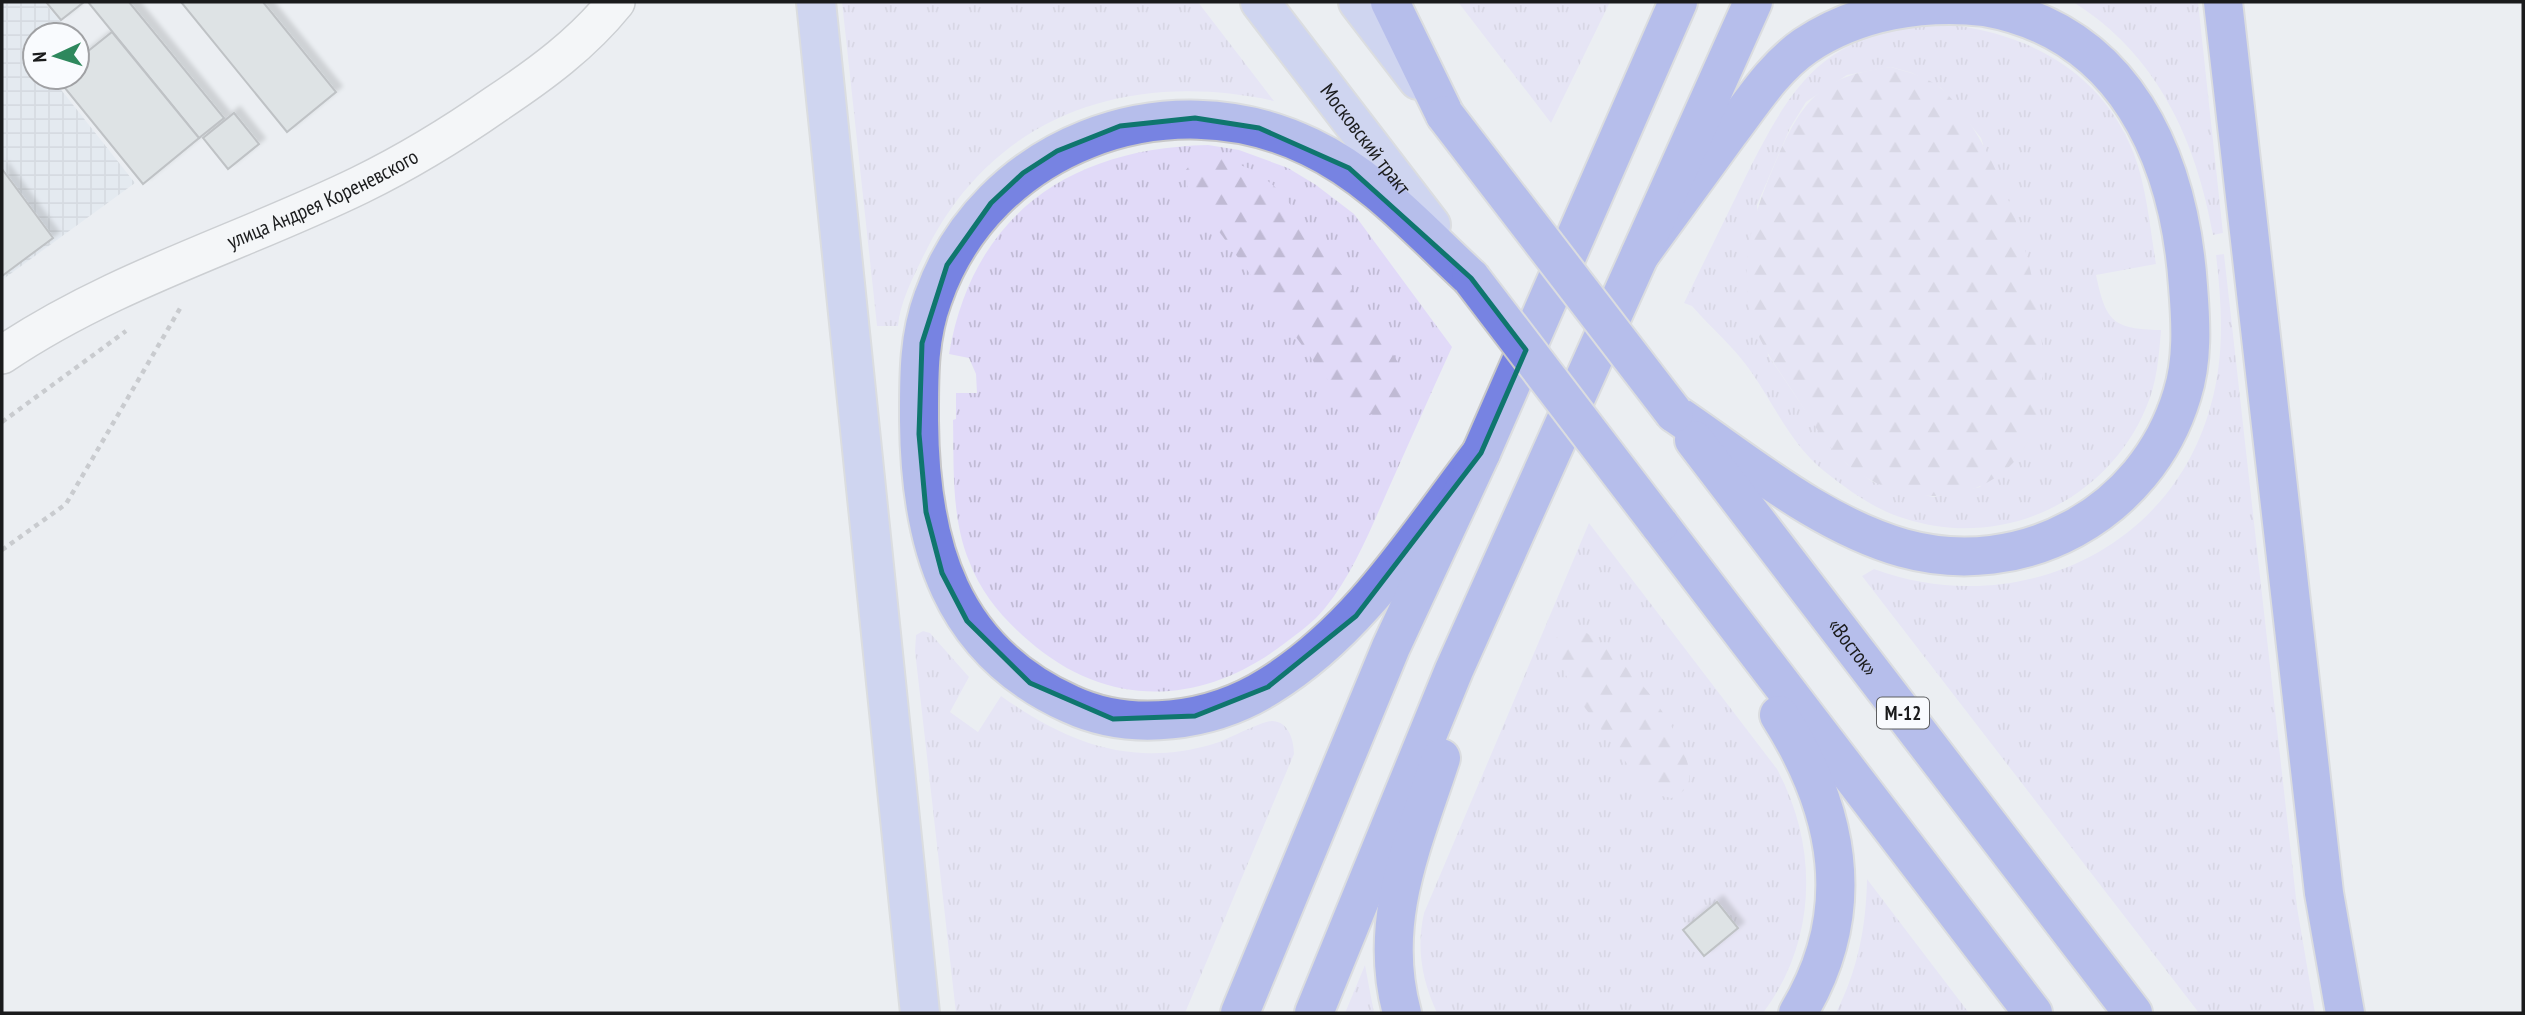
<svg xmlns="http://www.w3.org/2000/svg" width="2525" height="1015" font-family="'PT Sans Narrow',sans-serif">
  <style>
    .industrial { fill: url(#industrial-grid) }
    .grass { fill: url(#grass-tufts); fill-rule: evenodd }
    .forest { fill: url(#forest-firs) }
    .building { fill: #cfd4d6; stroke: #898d8f; stroke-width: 2; filter: url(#shadow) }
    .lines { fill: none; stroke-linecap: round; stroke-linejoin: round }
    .street-casing { stroke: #a6a8ac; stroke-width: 40 }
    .primary-casing { stroke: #c8c8c9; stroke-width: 42 }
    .highway-casing { stroke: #c8c8c9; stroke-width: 42 }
    .path { stroke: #9fa1a4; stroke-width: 4.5; stroke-dasharray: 5 5; stroke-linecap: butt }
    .street { stroke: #fff; stroke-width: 37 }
    .primary { stroke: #adb5ee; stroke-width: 38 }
    .highway { stroke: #7783e2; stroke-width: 38 }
    .highway-bridge-casing { stroke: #c8c8c9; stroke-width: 42; stroke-linecap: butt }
    .highway-bridge { stroke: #7783e2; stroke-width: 38 }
    .marked { fill: none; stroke: #0f766e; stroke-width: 5; stroke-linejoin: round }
    .labels { text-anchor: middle; stroke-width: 5; stroke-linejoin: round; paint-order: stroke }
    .shield { fill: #f9fbfe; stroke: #5d5e60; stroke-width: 2 }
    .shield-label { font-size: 19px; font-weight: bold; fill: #1a1b1c }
    .street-label { font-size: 21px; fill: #1a1b1c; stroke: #f9fbfe }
  </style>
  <defs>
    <pattern id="industrial-grid" width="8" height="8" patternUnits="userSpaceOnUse" patternTransform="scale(1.75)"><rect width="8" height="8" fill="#dce4ee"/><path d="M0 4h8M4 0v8" fill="none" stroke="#bcc3cc"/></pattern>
    <pattern id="grass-tufts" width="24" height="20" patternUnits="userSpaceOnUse" patternTransform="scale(1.75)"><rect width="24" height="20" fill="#e1daf8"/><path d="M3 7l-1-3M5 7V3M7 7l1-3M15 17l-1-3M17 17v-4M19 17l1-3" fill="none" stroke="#c0bad4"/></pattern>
    <pattern id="forest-firs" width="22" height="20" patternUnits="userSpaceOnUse" patternTransform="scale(1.75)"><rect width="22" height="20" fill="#e1daf8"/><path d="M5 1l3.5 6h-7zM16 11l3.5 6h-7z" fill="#c0bad4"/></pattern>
    <filter id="shadow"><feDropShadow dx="6" dy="-6" stdDeviation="2" flood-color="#0004"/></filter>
  </defs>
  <rect width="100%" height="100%" fill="#ebeef2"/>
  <path class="industrial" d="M2 2H44L72 35H35V77H51L135 183 2 280Z"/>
  <g class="grass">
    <path d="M842 2H1198L1274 101C1132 70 997 112 928 247 916 271 900 301 898 326H877Z"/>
    <path d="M1458 2H1610L1551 123Z"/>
    <path d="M2073 2H2198L2223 233 2213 235C2196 140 2157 54 2073 2Z"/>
    <path d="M1952 25C2033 35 2104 75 2134 154 2147 189 2150 228 2156 264L2096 275C2106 322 2113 329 2161 330 2159 356 2157 383 2146 408 2107 501 2003 550 1906 519 1875 510 1848 490 1824 471 1791 444 1776 408 1752 373 1736 349 1711 328 1692 306L1684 303C1704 261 1725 220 1745 178 1796 75 1829 28 1952 25ZM1891 67 1912 73 1941 88 1981 138 2038 313 2042 349 2040 391 1980 487 1933 497 1873 482 1847 464 1826 441 1768 355 1757 205 1790 128 1806 102 1847 75Z"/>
    <path d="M1208 145 1239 150 1288 168 1316 185 1354 214 1452 347C1430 395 1409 443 1387 492 1370 531 1352 575 1325 608 1314 622 1298 633 1285 643 1203 706 1108 710 1029 641 1003 619 981 593 969 561 951 517 954 466 953 420L956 419V393H977L976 374 969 358 949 354C973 214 1070 148 1208 145Z"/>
    <path d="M2224 254 2297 907 2315 1013H2199L1862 576 1874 569C2012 620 2169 554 2210 408 2225 357 2222 307 2216 255Z"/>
    <path d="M1589 523 1777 769C1819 847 1817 941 1763 1013H1437C1422 980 1416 949 1424 913Z"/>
    <path d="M923 631 930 633 969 677 950 712 978 732 1001 696C1067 743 1132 768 1213 744 1228 740 1260 721 1273 721 1289 722 1294 741 1294 754L1185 1013H956L915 651 916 635Z"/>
    <path d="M1867 879 1969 1013H1836C1858 969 1866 927 1867 879Z"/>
    <path d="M1365 965 1374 1013H1345Z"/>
  </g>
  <g class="forest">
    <path d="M1891 67C1908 72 1929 77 1943 90 2012 154 2087 391 2010 466 1965 509 1894 503 1848 465 1825 446 1809 416 1793 392 1774 363 1752 335 1748 300 1741 251 1757 205 1776 161 1802 100 1822 75 1891 67Z"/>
    <path d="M1224 159 1256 171 1281 192 1351 287 1402 369 1406 400 1400 414C1368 423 1354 405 1331 385L1188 189 1185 171 1194 160Z"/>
    <path d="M1575 627C1614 642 1694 736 1689 780 1688 790 1679 794 1672 798L1656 795 1644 786 1576 696 1555 652 1558 632Z"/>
  </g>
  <g class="building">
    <path d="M46 2H84L61 20Z"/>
    <path d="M88 2H129L224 118 199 138Z"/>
    <path d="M181 2H263L336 92 287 132Z"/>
    <path d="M112 32 199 138 143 184 56 77H77V60Z"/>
    <path d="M234 113 259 144 228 169 203 138Z"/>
    <path d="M2 169 53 238 2 276Z"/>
    <path d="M1717 902 1738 928 1704 956 1683 930Z"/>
  </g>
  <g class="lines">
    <defs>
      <g id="street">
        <path id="s1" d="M2 355C111 281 241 243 360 185 407 162 453 134 496 104 541 74 582 44 616 2"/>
      </g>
      <g id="primary">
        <path d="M816 2 920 1013"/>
        <path id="s2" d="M1260 2 1431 225"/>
        <path d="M1358 2 1418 80"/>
      </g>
      <g id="highway">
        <path d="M1390 2 1445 115"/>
        <path d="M2223 2 2324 893 2345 1013"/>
        <path d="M1640 255C1669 215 1699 174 1728 134 1751 104 1773 68 1805 46 1857 11 1923 0 1985 7 2125 32 2179 157 2188 286 2191 323 2193 360 2182 395 2146 514 2022 581 1903 548 1819 524 1745 461 1674 413"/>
        <path d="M1471 278C1420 231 1373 177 1310 147 1166 77 986 146 933 298 918 338 919 380 919 421 920 544 950 650 1070 704 1132 733 1212 722 1269 686 1360 630 1417 536 1481 453"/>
        <path id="s3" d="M1694 440 2133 1013"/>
        <path d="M1659 524 2033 1013"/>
        <path d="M1779 715C1840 811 1859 912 1798 1013"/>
        <path d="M1240 1013 1391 647 1481 453 1678 2"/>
        <path d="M1314 1013 1454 670 1753 2"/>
        <path d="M1402 1013C1377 921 1413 844 1441 758"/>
      </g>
    </defs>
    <use href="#street" class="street-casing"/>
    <use href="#primary" class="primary-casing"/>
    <use href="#highway" class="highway-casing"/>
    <g class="path">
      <path d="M2 422 126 331"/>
      <path d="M2 550 66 504 182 305"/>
    </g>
    <use href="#street" class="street"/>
    <use href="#primary" class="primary"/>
    <use href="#highway" class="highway"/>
    <defs>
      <g id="highway-bridge">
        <path d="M1445 115 1674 413"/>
        <path d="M1471 278 1659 524"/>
      </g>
    </defs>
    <use href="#highway-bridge" class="highway-bridge-casing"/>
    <use href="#highway-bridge" class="highway-bridge"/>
  </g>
  <path d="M0 0H2525V1015H0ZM1195 118 1259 128 1349 168 1471 278 1526 350 1481 453 1356 616 1268 687 1195 716 1113 719 1030 683 967 621 942 573 926 512 919 434 922 343 947 265 991 203 1023 173 1057 151 1120 126Z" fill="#ebeef2" fill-opacity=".55" fill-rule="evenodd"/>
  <path class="marked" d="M1195 118 1259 128 1349 168 1471 278 1526 350 1481 453 1356 616 1268 687 1195 716 1113 719 1030 683 967 621 942 573 926 512 919 434 922 343 947 265 991 203 1023 173 1057 151 1120 126Z"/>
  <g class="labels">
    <rect class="shield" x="1877" y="697.5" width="52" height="31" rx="5"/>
    <g class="shield-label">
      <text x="1903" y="720">М-12</text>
    </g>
    <g class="street-label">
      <text dy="7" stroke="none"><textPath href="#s2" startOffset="173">Московский тракт</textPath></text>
      <text dy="7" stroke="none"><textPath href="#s1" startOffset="357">улица Андрея Кореневского</textPath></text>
      <text dy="7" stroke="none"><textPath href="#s3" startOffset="261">«Восток»</textPath></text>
    </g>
  </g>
  <rect width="2525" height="1015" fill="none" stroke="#1a1b1c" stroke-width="7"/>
  <g transform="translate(56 56) rotate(266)"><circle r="33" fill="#f9fbfe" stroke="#a0a1a4" stroke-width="2"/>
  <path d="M0-5L12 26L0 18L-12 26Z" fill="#2e885d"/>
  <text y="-10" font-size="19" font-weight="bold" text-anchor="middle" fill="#1a1b1c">N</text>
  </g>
</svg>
